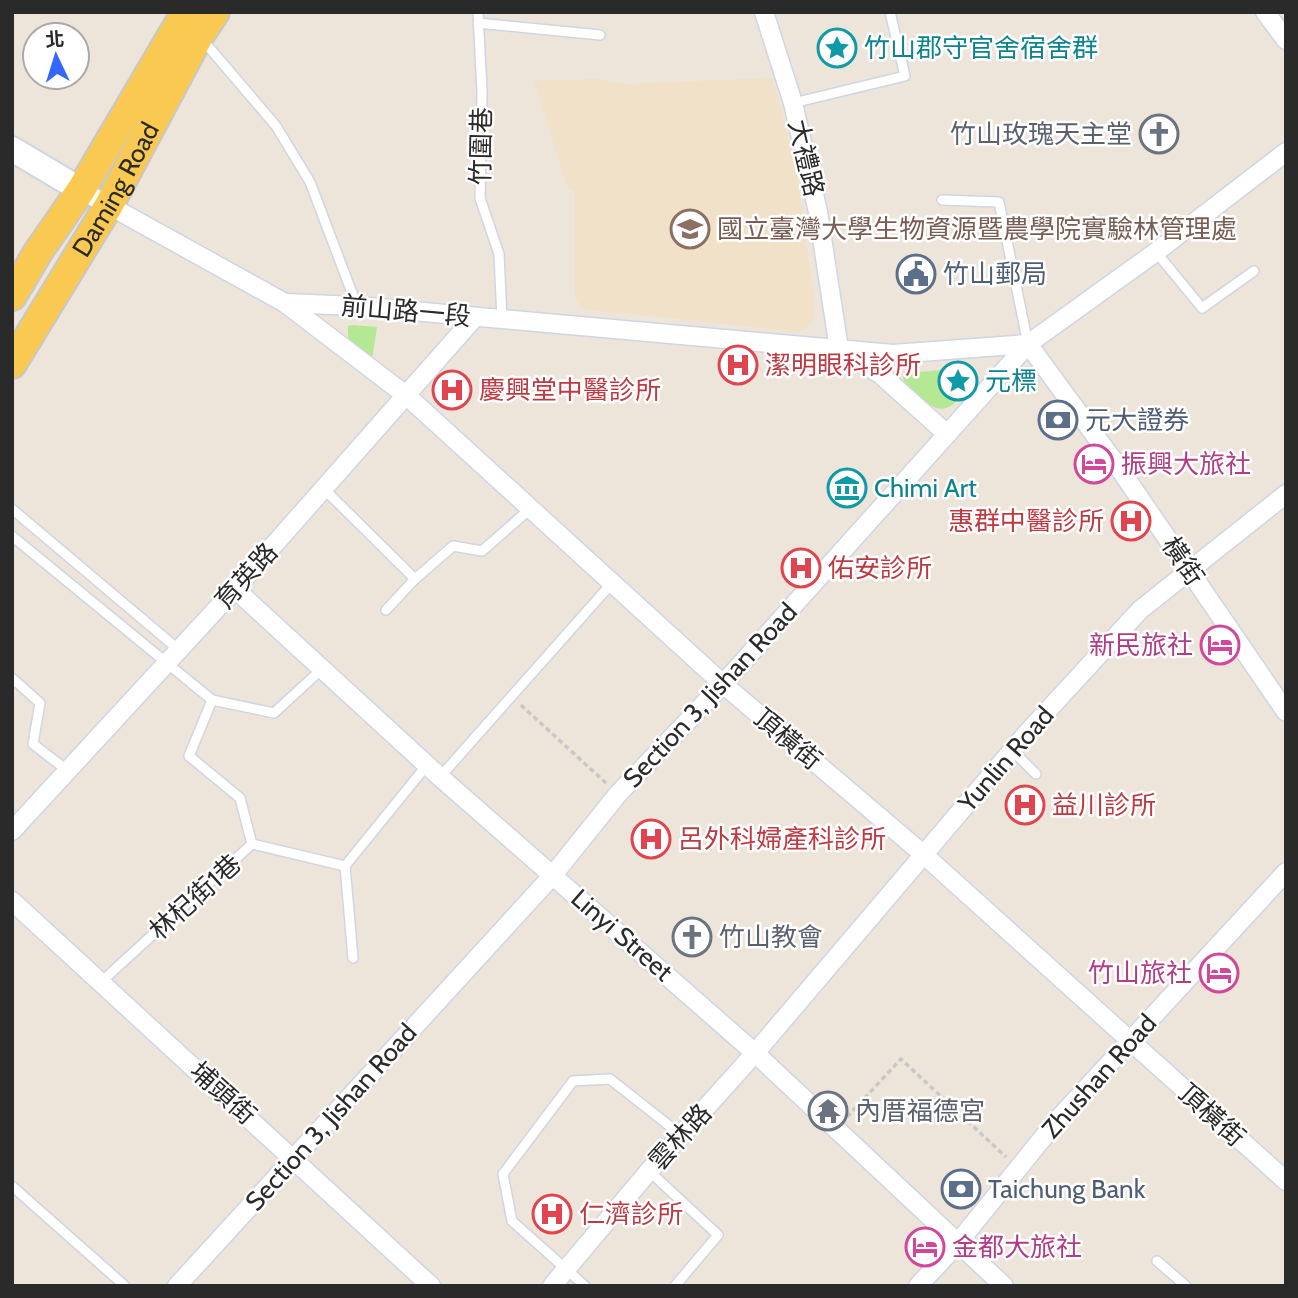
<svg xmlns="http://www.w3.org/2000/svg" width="1298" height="1298" font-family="Cabin,'Noto Sans TC',sans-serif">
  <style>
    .education { fill: #f0e1c8 }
    .green { fill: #b5e893 }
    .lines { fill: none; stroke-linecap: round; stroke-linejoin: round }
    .lane-casing { stroke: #d0d5e4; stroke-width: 12 }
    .street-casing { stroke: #d0d5e4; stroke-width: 21 }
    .secondary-casing { stroke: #d0d5e4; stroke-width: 28 }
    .primary-casing { stroke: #c8c8c8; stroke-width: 32 }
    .path { stroke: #c8c8c8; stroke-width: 3.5; stroke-dasharray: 5 3.5; stroke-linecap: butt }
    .lane { stroke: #fff; stroke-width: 9 }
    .street { stroke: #fff; stroke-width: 18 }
    .secondary { stroke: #fff; stroke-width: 24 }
    .primary { stroke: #fac952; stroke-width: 28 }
    .labels { text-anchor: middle; stroke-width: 5; stroke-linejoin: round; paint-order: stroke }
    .culture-label { font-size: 26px; fill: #0d838f; stroke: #fff; text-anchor: start }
    .worship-label { font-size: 26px; fill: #5b616d; stroke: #fff; text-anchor: start }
    .street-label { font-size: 26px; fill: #2a2a2a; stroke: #fff }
    .education-label { font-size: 26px; fill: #785e54; stroke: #fff; text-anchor: start }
    .service-label { font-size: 26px; fill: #4e5e75; stroke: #fff; text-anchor: start }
    .health-label { font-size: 26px; fill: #be3a42; stroke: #fff; text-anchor: start }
    .hotel-label { font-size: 26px; fill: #b23c85; stroke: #fff; text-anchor: start }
  </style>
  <rect width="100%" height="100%" fill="#ede4da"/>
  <path class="education" d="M772 78 795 162 813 293V321L801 332 582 309 575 297V191L568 188 534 81 596 79 625 84Z"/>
  <g class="green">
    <path d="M353 325 377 327 372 359 348 339V326Z"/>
    <path d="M965 368 972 371 973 378C946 423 936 414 904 381L903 376 908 373Z"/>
  </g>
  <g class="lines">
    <defs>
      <g id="lane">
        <path d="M478 12 482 92 480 198 499 254 502 319"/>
        <path d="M478 23 600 35"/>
        <path d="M201 38 276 126 310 182 357 306"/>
        <path d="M793 103 905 76 890 12"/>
        <path d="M942 200 999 202 1028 344"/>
        <path d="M1156 252 1202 308 1254 271"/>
        <path d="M324 489 415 579"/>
        <path d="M12 509 179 650"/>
        <path d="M12 536 212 700 274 713 322 669"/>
        <path d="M386 610 415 579 453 546 482 551 531 508"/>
        <path d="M12 678 40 703 33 744 68 771"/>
        <path d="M1012 750 1036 774"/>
        <path d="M440 777 612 583"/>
        <path d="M252 844 345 866"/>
        <path d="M353 958 345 866 427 765"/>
        <path d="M101 982 252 844 240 798 189 756 212 700"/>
        <path d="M649 1171 718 1235 675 1286"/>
        <path d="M12 1186 125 1286"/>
        <path d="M1157 1261 1186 1286"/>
        <path d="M585 1286 512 1221 503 1174 573 1081 610 1079 681 1135"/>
      </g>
      <g id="street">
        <path d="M764 12 793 103 818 212 839 349 880 374 947 434"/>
        <path d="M1265 12 1286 40"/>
        <path d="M81 190 285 303 357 306 893 354 1028 344 1119 468 1286 712"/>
        <path d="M285 303 407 396 723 684 923 854 1286 1181"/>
        <path d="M235 589 440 777 755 1053 1004 1286"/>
        <path d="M12 831 235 589 475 317"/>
        <path d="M12 901 431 1286"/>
        <path d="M177 1286 553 875 618 794 723 684 1028 344 1156 252 1286 152"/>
        <path d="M552 1286 649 1171 755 1053 1027 733 1140 610 1286 494"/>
        <path d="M918 1286 957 1244 1059 1118 1286 872"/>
      </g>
      <path id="secondary" d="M12 149 81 190"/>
      <g id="primary">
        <path d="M12 296 38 252 81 190 186 12"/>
        <path id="s1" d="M12 364 109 205 199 36 215 12"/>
      </g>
    </defs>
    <use href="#lane" class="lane-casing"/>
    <use href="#street" class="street-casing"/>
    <use href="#secondary" class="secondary-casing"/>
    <use href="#primary" class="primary-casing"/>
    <g class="path">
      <path d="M521 705 606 783"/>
      <path d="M847 1117 901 1059 1006 1157"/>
    </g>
    <use href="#lane" class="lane"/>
    <use href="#street" class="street"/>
    <use href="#secondary" class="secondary"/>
    <use href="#primary" class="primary"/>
  </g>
  <defs>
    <symbol id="sight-ring" viewBox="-11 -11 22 22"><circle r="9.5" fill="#fff" stroke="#0f9aa8" stroke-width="1.5"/><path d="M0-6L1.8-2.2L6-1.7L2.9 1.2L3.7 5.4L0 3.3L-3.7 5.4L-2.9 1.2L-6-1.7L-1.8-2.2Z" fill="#0f9aa8"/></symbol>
    <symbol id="church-ring" viewBox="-11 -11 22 22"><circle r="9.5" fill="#fff" stroke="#6b7280" stroke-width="1.5"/><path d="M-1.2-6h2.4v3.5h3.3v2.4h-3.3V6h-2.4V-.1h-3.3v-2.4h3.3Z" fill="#6b7280"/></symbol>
    <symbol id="university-ring" viewBox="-11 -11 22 22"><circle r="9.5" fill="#fff" stroke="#8d6e63" stroke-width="1.5"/><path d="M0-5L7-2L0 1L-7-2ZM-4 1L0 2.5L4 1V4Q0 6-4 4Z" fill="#8d6e63"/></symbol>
    <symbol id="civic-ring" viewBox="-11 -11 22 22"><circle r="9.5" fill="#fff" stroke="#5c6f8a" stroke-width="1.5"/><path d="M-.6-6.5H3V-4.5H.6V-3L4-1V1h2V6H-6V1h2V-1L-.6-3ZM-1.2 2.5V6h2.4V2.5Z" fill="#5c6f8a"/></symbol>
    <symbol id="hospital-ring" viewBox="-11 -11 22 22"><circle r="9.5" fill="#fff" stroke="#e0444e" stroke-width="1.5"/><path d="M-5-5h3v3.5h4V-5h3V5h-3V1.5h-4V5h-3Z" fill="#e0444e"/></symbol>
    <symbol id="bank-ring" viewBox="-11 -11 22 22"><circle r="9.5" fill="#fff" stroke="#5c6f8a" stroke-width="1.5"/><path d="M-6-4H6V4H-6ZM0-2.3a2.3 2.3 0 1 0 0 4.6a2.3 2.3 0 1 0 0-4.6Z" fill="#5c6f8a"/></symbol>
    <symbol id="hotel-ring" viewBox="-11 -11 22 22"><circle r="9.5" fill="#fff" stroke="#d1479c" stroke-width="1.5"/><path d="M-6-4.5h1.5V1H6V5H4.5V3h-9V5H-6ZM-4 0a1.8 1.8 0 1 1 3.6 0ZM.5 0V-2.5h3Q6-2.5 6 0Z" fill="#d1479c"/></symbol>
    <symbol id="museum-ring" viewBox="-11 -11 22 22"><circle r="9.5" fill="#fff" stroke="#0f9aa8" stroke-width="1.5"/><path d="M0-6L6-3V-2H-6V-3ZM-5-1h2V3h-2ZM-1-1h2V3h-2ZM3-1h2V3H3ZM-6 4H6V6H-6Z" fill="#0f9aa8"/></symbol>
    <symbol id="temple-ring" viewBox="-11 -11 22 22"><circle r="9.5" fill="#fff" stroke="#6b7280" stroke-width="1.5"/><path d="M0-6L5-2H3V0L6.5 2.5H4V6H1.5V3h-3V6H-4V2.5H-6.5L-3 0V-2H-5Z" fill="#6b7280"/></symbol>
  </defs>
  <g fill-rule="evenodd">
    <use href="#sight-ring" x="815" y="26" width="44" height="44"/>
    <use href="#church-ring" x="1137" y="112" width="44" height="44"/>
    <use href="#university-ring" x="668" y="207" width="44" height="44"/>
    <use href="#civic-ring" x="894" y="252" width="44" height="44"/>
    <use href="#hospital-ring" x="716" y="343" width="44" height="44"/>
    <use href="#sight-ring" x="936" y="359" width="44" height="44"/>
    <use href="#hospital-ring" x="430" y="368" width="44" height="44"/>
    <use href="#bank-ring" x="1036" y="398" width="44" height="44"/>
    <use href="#hotel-ring" x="1072" y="442" width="44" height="44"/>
    <use href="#museum-ring" x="825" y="466" width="44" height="44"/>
    <use href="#hospital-ring" x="1109" y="499" width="44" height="44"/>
    <use href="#hospital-ring" x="779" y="546" width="44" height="44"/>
    <use href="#hotel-ring" x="1198" y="623" width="44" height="44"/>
    <use href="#hospital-ring" x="1003" y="783" width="44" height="44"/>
    <use href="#hospital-ring" x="629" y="817" width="44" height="44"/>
    <use href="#church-ring" x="670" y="915" width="44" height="44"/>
    <use href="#hotel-ring" x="1197" y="951" width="44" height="44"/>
    <use href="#temple-ring" x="806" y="1089" width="44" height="44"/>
    <use href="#bank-ring" x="939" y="1167" width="44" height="44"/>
    <use href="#hospital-ring" x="530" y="1192" width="44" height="44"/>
    <use href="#hotel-ring" x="903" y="1225" width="44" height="44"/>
  </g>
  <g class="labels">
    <g class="culture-label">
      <text x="864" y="57">竹山郡守官舍宿舍群</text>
      <text x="985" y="390">元標</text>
      <text x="874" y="497">Chimi Art</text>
    </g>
    <g class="worship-label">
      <text x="1132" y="143" text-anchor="end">竹山玫瑰天主堂</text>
      <text x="719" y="946">竹山教會</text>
      <text x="855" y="1120">內厝福德宮</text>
    </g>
    <g class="street-label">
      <text transform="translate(481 146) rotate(-89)" y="9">竹圍巷</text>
      <text transform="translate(806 158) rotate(77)" y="9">大禮路</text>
      <text dy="9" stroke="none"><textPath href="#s1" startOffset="203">Daming Road</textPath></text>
      <text transform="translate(406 311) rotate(5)" y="9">前山路一段</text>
      <text transform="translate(1183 561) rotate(56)" y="9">橫街</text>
      <text transform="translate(246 576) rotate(-48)" y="9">育英路</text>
      <text transform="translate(710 695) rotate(-47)" y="9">Section 3, Jishan Road</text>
      <text transform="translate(788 739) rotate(40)" y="9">頂橫街</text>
      <text transform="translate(1006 759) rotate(-49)" y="9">Yunlin Road</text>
      <text transform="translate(195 897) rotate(-42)" y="9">林杞街1巷</text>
      <text transform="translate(622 935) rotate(41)" y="9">Linyi Street</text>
      <text transform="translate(1099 1076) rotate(-48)" y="9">Zhushan Road</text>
      <text transform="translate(223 1093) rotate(42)" y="9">埔頭街</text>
      <text transform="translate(1212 1115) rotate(42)" y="9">頂橫街</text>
      <text transform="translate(331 1117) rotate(-48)" y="9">Section 3, Jishan Road</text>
      <text transform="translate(680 1137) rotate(-48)" y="9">雲林路</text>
    </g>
    <g class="education-label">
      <text x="717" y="238">國立臺灣大學生物資源暨農學院實驗林管理處</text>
    </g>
    <g class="service-label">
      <text x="943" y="283">竹山郵局</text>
      <text x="1085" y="429">元大證券</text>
      <text x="988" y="1198">Taichung Bank</text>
    </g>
    <g class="health-label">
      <text x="765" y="374">潔明眼科診所</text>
      <text x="479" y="399">慶興堂中醫診所</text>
      <text x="1104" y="530" text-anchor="end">惠群中醫診所</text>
      <text x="828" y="577">佑安診所</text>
      <text x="1052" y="814">益川診所</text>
      <text x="678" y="848">呂外科婦產科診所</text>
      <text x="579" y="1223">仁濟診所</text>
    </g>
    <g class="hotel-label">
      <text x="1121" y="473">振興大旅社</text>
      <text x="1193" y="654" text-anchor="end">新民旅社</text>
      <text x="1192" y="982" text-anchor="end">竹山旅社</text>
      <text x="952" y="1256">金都大旅社</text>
    </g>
  </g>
  <rect width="1298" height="1298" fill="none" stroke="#2a2a2a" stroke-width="28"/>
  <g transform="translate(56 56) rotate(356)"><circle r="33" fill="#ffffff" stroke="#aaaaaa" stroke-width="2"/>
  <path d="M0-5L12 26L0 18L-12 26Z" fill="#3567ff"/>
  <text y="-10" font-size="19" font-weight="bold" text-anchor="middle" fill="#2a2a2a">北</text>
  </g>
</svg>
